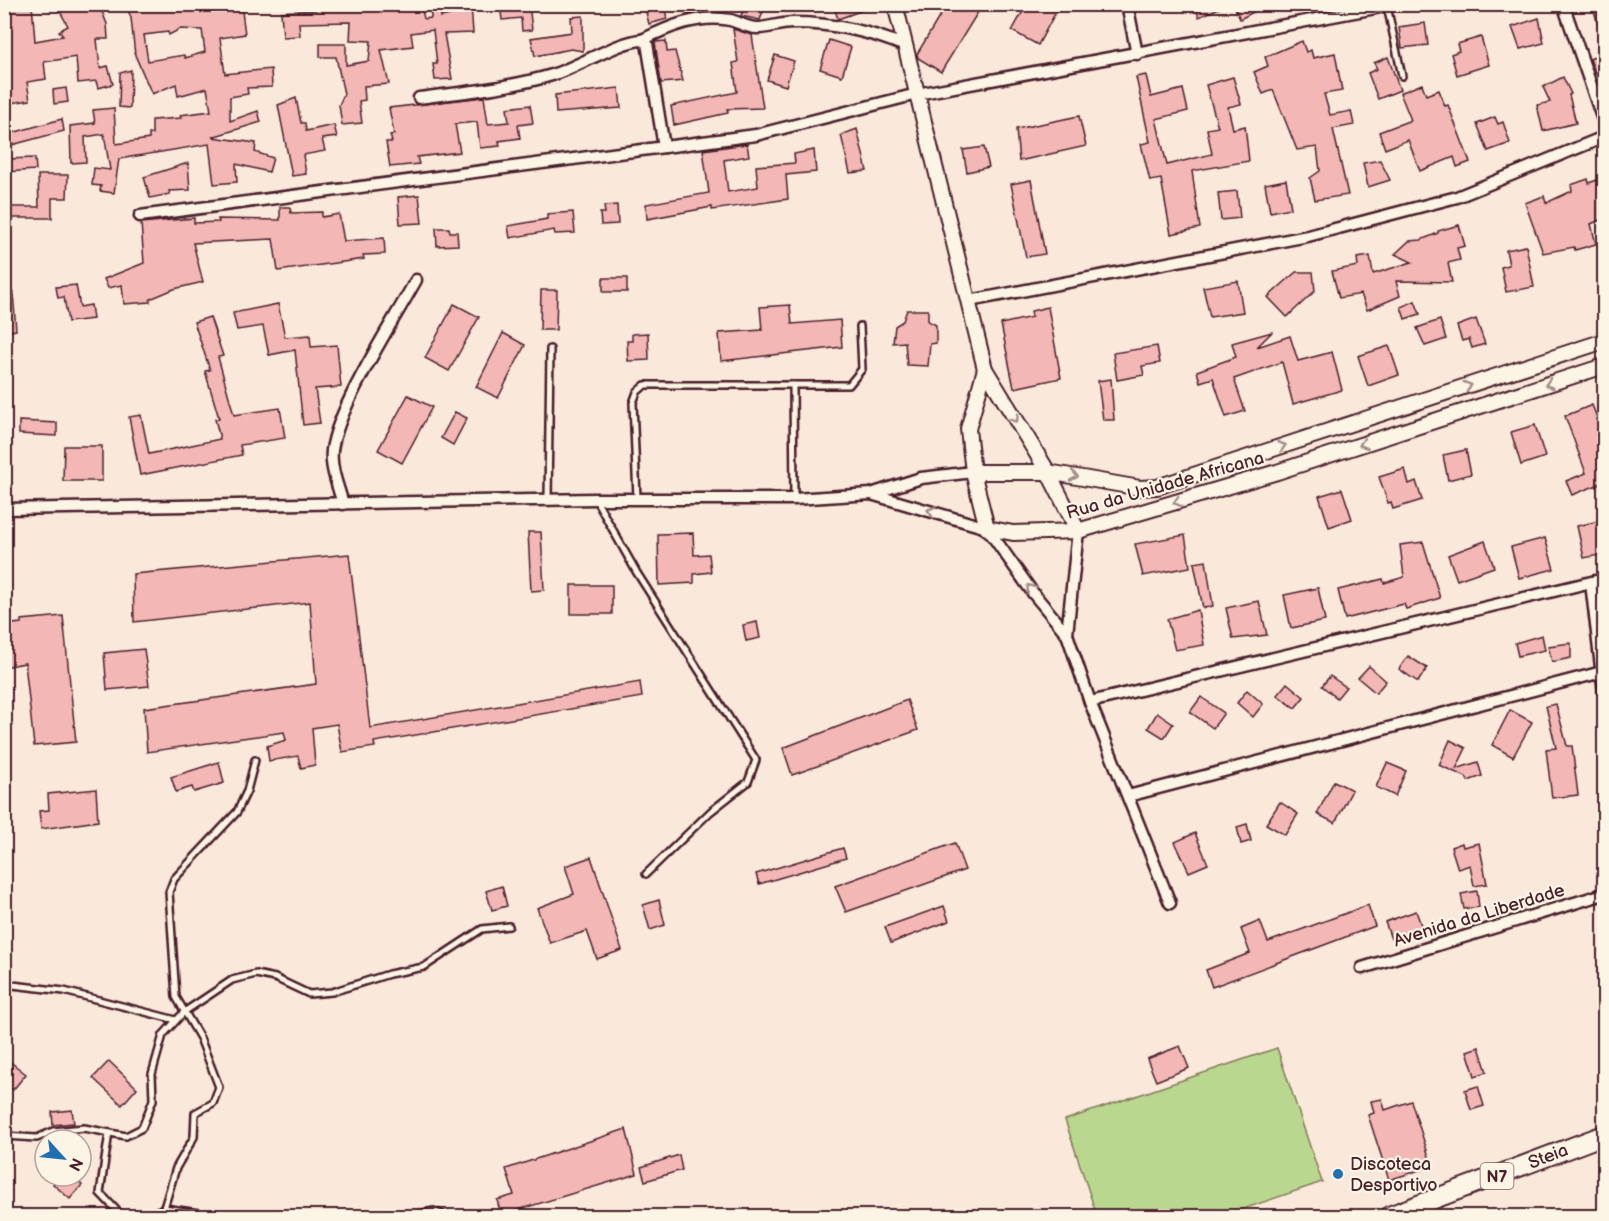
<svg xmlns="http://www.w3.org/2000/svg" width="1609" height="1221" font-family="'Balsamiq Sans',sans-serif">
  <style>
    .green { fill: #bad78f; stroke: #827b5d; stroke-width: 1.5 }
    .building { fill: #f3b7b5; stroke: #4a1f2b; stroke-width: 1.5; fill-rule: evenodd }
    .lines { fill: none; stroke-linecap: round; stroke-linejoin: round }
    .service-casing { stroke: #4a1f2b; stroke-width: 10 }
    .minor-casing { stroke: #4a1f2b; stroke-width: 15 }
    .tertiary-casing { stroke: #4a1f2b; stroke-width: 18 }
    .primary-casing { stroke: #4a1f2b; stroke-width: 22 }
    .service { stroke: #fcf5e5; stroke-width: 5 }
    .minor { stroke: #fcf5e5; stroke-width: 10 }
    .tertiary { stroke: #fcf5e5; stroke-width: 14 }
    .primary { stroke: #fcf5e5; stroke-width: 18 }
    .oneway { stroke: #a38a88 }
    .poi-dot { fill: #1f6fb2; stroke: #fcf5e5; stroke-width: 2 }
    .labels { text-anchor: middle; stroke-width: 4.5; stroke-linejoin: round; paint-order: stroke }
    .shield { fill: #fcf5e5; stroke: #7f5f63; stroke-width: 1.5 }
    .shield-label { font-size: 16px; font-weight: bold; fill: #4a1f2b }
    .street-label { font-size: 18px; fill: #4a1f2b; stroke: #fcf5e5 }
    .poi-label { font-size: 18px; fill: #4a1f2b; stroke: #fcf5e5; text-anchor: start }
  </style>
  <rect width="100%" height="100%" fill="#fae9db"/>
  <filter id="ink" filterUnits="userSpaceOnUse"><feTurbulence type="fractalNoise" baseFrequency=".0167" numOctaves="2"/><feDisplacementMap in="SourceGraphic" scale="12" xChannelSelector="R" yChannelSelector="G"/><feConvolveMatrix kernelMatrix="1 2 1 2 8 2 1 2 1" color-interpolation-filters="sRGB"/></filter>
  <g filter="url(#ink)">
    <path class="green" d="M1277 1048 1322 1182 1223 1216H1097L1065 1120Z"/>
    <g class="building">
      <path d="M16 4H32L35 41 63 36 59 31 68 26 56 4H99L107 24 108 39H97L100 68 108 66 113 84 98 88 96 81 78 83 76 57 44 62 46 79 27 82 30 100 4 104V24L10 21 5 10Z"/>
      <path d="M126 4H241L245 34 220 38 225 74 271 69 272 87 247 88 248 94 230 97V121L258 111 261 122 212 137 256 143 255 152 273 158 269 172 236 164 237 182 214 184 209 144 119 159 114 193 100 191 101 186 92 185 94 168 110 170 104 134 85 137 86 162 71 163 70 126 95 123 93 110 114 108 116 144 149 139V134H152V120L181 118 180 115 211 111 207 88 178 96 176 84 152 94 135 55 131 18ZM180 29 202 30 205 52 185 58 184 55 148 61 144 35 168 32 169 35Z"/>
      <path d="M316 4H421L424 19 431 18 430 6 439 4 441 17 450 15 449 10 460 8 459 4H471L473 33 444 34 452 79 435 80 433 64H437L433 30 411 33 413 46 381 50 389 84 364 86 365 100 359 101 362 123 342 125 339 105 344 94 336 57H320V44H346V65L369 61 371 41 350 40 351 22 299 23 300 36 283 37 281 12 316 10Z"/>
      <path d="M500 4H529L532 30 522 31 521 18 502 20Z"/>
      <path d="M644 4H664L667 19 649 24Z"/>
      <path d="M685 4H719L720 9 687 14Z"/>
      <path d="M745 4H766L760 20 741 16Z"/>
      <path d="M833 4H873L874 6 838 19Z"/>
      <path d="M947 4H983L941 72 918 58 917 54Z"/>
      <path d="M1027 4H1060L1038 45 1012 31Z"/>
      <path d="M1194 4H1228L1199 17Z"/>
      <path d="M1242 4H1269L1240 19 1235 8Z"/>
      <path d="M1592 4H1605V37L1602 38Z"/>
      <path d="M583 16V51L571 49 535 56 531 38 572 32 571 17Z"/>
      <path d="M1539 18 1544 43 1520 49 1512 27Z"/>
      <path d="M1425 23 1428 45 1402 48 1399 27Z"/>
      <path d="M733 29 752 35 763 108 727 109 728 113 674 125 671 106 737 92 733 63 738 62Z"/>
      <path d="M1481 37 1489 65 1457 75 1451 54 1459 51 1457 44Z"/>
      <path d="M829 40 851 47 842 76 820 69Z"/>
      <path d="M666 41 667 52 675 51 683 81 661 83 655 42Z"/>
      <path d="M1302 41 1306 52 1311 50 1313 58 1335 53 1342 91 1324 94 1330 115 1351 111 1354 125 1333 129 1348 195 1315 200 1310 178 1320 171 1317 147 1297 150 1273 90 1263 94 1254 72 1268 66 1265 57Z"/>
      <path d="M1605 52V70L1596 74 1590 59Z"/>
      <path d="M775 55 794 61 786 86 767 80Z"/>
      <path d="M1388 57 1400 90 1378 99 1368 73 1377 69 1374 63Z"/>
      <path d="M131 70 130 108 119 107 120 73Z"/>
      <path d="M1146 75 1151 97 1183 89 1188 111 1156 119 1167 165 1212 154 1207 129 1218 127 1206 85 1233 77 1241 104 1228 107 1233 129 1245 126 1249 161 1192 171 1200 228 1171 234 1161 179 1150 181 1141 144 1150 142 1136 77Z"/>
      <path d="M1563 77 1571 94 1569 95 1576 123 1543 131 1537 105 1550 102 1543 87Z"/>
      <path d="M1422 84 1426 95 1439 90 1445 106 1448 105 1470 162 1457 167 1454 157 1420 171 1408 140 1385 149 1379 132 1411 120 1400 93Z"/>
      <path d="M66 88 68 102 54 104 53 90Z"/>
      <path d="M619 88 621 108 556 113 555 95Z"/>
      <path d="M484 97 488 124 509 122 507 108 530 105 533 123 518 125 520 138 499 141 500 146 480 148 477 122 455 124 460 152 417 157 419 164 390 167 386 142H392L390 135 394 134 389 108Z"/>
      <path d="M296 98 301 123H305L306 131 334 125 337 137 322 139 325 151 303 155 306 174 292 176 278 105Z"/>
      <path d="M1079 116 1086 146 1019 161 1016 129Z"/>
      <path d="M1495 117 1498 124 1503 122 1510 143 1488 151 1477 124Z"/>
      <path d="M62 119 64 131 8 146 5 135Z"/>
      <path d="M857 129 867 171 850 173 841 135Z"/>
      <path d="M747 144 749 156 724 160 728 192 758 187 756 166 795 163 794 154 814 150 816 172 786 175 788 199 712 210V207L647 219 646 204 709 193 703 150Z"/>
      <path d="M984 147 989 167 967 172 963 150Z"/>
      <path d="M35 158 36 170 4 172V159Z"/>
      <path d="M1380 160 1390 180 1368 187 1363 163Z"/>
      <path d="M188 163 190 190 169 191 170 194 150 198 144 177Z"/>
      <path d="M38 175H68L67 198H52V218H8V207H39Z"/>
      <path d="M1588 179 1589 183 1597 180 1605 209V218L1591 224 1596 244 1575 250 1574 247 1543 253 1525 203 1544 196 1546 203 1572 191 1571 185Z"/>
      <path d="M1031 180 1045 254 1026 257 1011 184Z"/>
      <path d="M1286 180 1291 208 1270 212 1265 184Z"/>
      <path d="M1237 191 1240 218 1221 220 1218 193Z"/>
      <path d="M419 195 422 223 400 224 398 197Z"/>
      <path d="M617 205 618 224 601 225 600 213H605L604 206Z"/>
      <path d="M280 207H290L291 213 322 212V217L339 214 344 241 384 238 385 254 363 255 364 259 278 271 273 239 193 243 203 282 174 289 150 299V302L124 304 122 285 108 288 104 279 144 263 141 223 194 218V223L219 222 218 219 280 220Z"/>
      <path d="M573 212 575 233 555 234 554 230 510 238 508 226 547 219V214Z"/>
      <path d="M1459 225 1465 246 1457 248 1460 260 1448 263 1452 282 1396 281 1400 296 1367 310 1361 294 1339 298 1332 271 1358 266 1357 258 1370 256 1373 274 1412 262 1395 254 1409 241 1421 240 1438 233V231Z"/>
      <path d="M436 228H449L450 232H457L458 245 437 246Z"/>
      <path d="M1526 246 1534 287 1506 292 1501 267 1509 265 1506 250Z"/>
      <path d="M1296 272H1313L1315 291 1287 317 1268 297Z"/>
      <rect x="603" y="278" width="24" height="14"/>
      <path d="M1238 281 1243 312 1210 317 1203 287Z"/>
      <path d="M76 285 80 307 91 305 93 319 68 322 64 297 58 298 56 287Z"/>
      <path d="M541 290H557L556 330H540Z"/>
      <path d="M13 292 16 330 4 332V293Z"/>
      <path d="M1415 301 1420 314 1405 319 1401 307Z"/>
      <path d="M278 304 285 337 310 335 311 347 337 345 341 387 315 389 320 423 303 425 295 350 269 355 263 326 237 330 233 313Z"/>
      <path d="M454 304 479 317 449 371 425 358Z"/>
      <path d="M790 305 792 324 840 320 842 347 721 361 719 333 762 330 760 307Z"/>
      <path d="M1048 307 1061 378 1014 388 1001 324 1032 317 1031 311Z"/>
      <path d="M907 310H928V321L936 325V343L930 344 928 366 907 365 905 342 893 343 895 326 903 321Z"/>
      <path d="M210 317 223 356 218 357 234 415 280 408 285 438 240 445 242 455 140 475 129 417 141 415 149 454 220 439 215 419 219 418 205 371 210 370 194 322Z"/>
      <path d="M1476 319 1485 344 1472 348 1469 339 1462 341 1457 326Z"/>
      <path d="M1440 320 1446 339 1425 346 1417 328Z"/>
      <path d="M1272 332 1257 347 1290 336 1298 361 1332 352 1342 390 1293 404 1282 362 1234 379 1245 411 1226 417 1213 378 1200 382 1197 371 1236 357 1232 343Z"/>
      <path d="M503 333 525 345 498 398 476 387Z"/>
      <path d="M648 333 649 360 628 361 627 341H632V334Z"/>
      <path d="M1157 346 1160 363 1142 366 1144 375 1117 380 1113 353Z"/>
      <path d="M1389 346 1399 375 1368 386 1358 356Z"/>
      <path d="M1111 379 1114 420H1103L1098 381Z"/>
      <path d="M408 395 432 407 402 463 378 450Z"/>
      <path d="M1592 405 1605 438V482L1572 495 1566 481 1586 473 1565 416Z"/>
      <path d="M455 412 467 418 453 445 441 438Z"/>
      <path d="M19 421 57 423V436L19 434Z"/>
      <path d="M1535 425 1545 457 1521 465 1511 432Z"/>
      <path d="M64 446H102V481H63Z"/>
      <path d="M1466 450 1471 474 1448 480 1443 455Z"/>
      <path d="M1405 469 1409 484 1416 481 1422 500 1393 509 1391 502 1388 503 1379 477Z"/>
      <path d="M1342 489 1352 519 1329 527 1319 496Z"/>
      <path d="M1599 521 1605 554 1584 558 1577 526Z"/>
      <path d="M528 532H541L544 590 531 591Z"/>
      <path d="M693 533 694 555 709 554 711 572 694 574V583L659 585 658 534Z"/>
      <path d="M1185 535 1190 567 1143 576 1135 544Z"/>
      <path d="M1545 538 1554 569 1519 578 1511 547Z"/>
      <path d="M1485 541 1494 567 1457 580 1448 555Z"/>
      <path d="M1423 542 1440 598 1406 609 1404 604 1345 619 1338 590 1383 579 1384 583 1404 577 1400 545Z"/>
      <path d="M349 554 370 728 640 682 642 697 374 742 375 747 342 752 337 724 312 728 315 765 301 768 298 756 269 761 267 746 286 740 284 732 147 752 144 708 316 684 310 602 134 622 133 574Z"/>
      <path d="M1206 561 1213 606 1203 608 1194 563Z"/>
      <rect x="571" y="585" width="41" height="29"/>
      <path d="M1318 588 1325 621 1291 628 1284 595Z"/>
      <path d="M1259 601 1267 635 1233 639 1226 608Z"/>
      <path d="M1198 610 1204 645 1175 650 1167 619Z"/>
      <path d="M63 616 76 742 34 746 25 663 4 667V625L21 623V620Z"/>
      <path d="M757 622 760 638 746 641 743 625Z"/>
      <path d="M1542 635 1545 650 1518 656 1515 643Z"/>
      <path d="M1571 643V658L1552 662 1548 646Z"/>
      <path d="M144 649 149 686 107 690 104 653Z"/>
      <path d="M1408 656 1427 668 1418 682 1399 669Z"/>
      <path d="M1369 666 1386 681 1376 693 1358 678Z"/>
      <path d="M1330 676 1346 687 1337 698 1322 686Z"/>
      <path d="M1287 683 1304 697 1295 708 1277 695Z"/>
      <path d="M1247 690 1263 704 1253 717 1237 703Z"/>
      <path d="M1201 697 1224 713 1213 728 1190 712Z"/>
      <path d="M907 700 918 730 792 775 783 748Z"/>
      <path d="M1556 704 1567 746H1572L1578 795 1552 798 1546 749 1556 748 1546 706Z"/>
      <path d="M1510 710 1532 722 1513 757 1492 745Z"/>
      <path d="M1157 713 1173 724 1164 738 1148 728Z"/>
      <path d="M1450 740 1466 748 1456 769 1478 762 1482 776 1468 781 1466 777 1439 765Z"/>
      <path d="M219 762 224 783 194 792 192 787 176 792 171 777Z"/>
      <path d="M1387 763 1406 771 1395 796 1376 787Z"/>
      <path d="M1334 781 1352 790 1335 823 1317 814Z"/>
      <path d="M96 789 98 821 41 829 39 811 49 810 48 794Z"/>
      <path d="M1280 802 1298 814 1285 835 1266 824Z"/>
      <path d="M1247 824 1251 841 1241 844 1237 827Z"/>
      <path d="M1195 833 1208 864 1189 872 1175 842Z"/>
      <path d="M955 843 965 870 846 912 835 886Z"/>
      <path d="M1462 843 1463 847 1479 843 1487 884 1474 886 1470 865 1458 869 1451 847Z"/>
      <path d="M843 848 846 858 759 884 756 874Z"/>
      <path d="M591 857 622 950 597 959 587 931 550 943 537 908 574 894 565 866Z"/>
      <path d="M502 886 507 906 492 910 486 891Z"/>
      <path d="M1477 891 1479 907 1464 909 1461 894Z"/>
      <path d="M659 900 665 925 650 930 643 905Z"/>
      <path d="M1368 905 1375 926 1212 987 1206 970 1250 953 1241 929 1260 921 1268 942Z"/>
      <path d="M944 906 949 921 891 943 885 927Z"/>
      <path d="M1416 911 1422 928 1391 939 1385 922Z"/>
      <path d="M1180 1046 1189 1068 1156 1081 1147 1059Z"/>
      <path d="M1479 1047 1487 1072 1475 1076 1467 1051Z"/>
      <path d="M4 1057 26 1074 13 1090 4 1083Z"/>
      <path d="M109 1061 137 1088 122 1105 93 1078Z"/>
      <path d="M1478 1086 1484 1106 1471 1110 1465 1090Z"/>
      <path d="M1382 1099 1385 1110 1411 1101 1432 1166 1389 1180 1368 1115 1374 1113 1371 1101Z"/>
      <path d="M72 1110 74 1123 53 1125 52 1112Z"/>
      <path d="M626 1129 637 1174 501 1215 497 1200 514 1195 506 1169Z"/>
      <path d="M679 1155 682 1170 645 1181 641 1167Z"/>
      <path d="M60 1176H72L82 1185 70 1199 53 1184Z"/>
    </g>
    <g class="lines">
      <defs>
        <g id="service">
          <path d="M1387 6 1402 76"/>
          <path d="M793 385 794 499"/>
          <path d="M637 498 633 403 637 392 645 385H849L862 369 860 326"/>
          <path d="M548 500 550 349"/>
          <path d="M596 500 637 573 756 760 748 782 710 812 646 874"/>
          <path d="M4 984 64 991 176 1020"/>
          <path d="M109 1133 100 1193 122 1216"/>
          <path d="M4 1136 37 1138 53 1131 84 1128 126 1136 142 1128 153 1100 152 1074 163 1035 184 1012 232 980 256 974 275 978 309 994 332 992 389 974 424 967 482 929 509 926"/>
          <path d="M164 1208 176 1168 194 1137 195 1113 213 1103 219 1087 200 1038 176 997 169 892 174 879 237 812 247 791 255 760"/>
          <path d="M145 1216 164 1208 220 1216"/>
          <path d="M407 1216 434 1211 446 1216"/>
        </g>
        <g id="minor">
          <path d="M1127 4 1137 54"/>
          <path d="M1563 4 1604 123"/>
          <path d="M642 40C670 26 699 14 730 20 739 22 747 28 757 28 769 28 781 23 793 23 832 23 869 31 905 46"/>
          <path d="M419 98C463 92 509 88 552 75 578 67 619 41 642 40L647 43 664 147"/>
          <path d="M140 216 756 135 917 94 1397 4"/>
          <path d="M969 301 1308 236 1457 197 1604 137"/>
          <path d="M871 494 987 528 1033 593 1067 634 1090 702 1170 903"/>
          <path d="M343 504C338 486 330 468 332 450 338 406 393 322 416 280"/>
          <path d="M4 509 596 499H794L871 494 921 478 973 472"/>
          <path d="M1591 583 1604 692"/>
          <path d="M1067 634 1078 531"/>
          <path d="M1090 702 1604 579"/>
          <path d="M1128 796 1602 672"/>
          <path d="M1362 968 1604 894"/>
        </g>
        <g id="tertiary">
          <path d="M895 4 985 369 1048 472 1078 531"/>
          <path d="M985 369 968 429 973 472 987 528 1013 533 1078 531 1277 472 1604 366"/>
          <path d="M973 472H1048L1140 488 1157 487 1604 341"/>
        </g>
        <g id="primary">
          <path id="s1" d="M1389 1216 1604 1135"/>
        </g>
      </defs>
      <use href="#service" class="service-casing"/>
      <use href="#minor" class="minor-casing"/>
      <use href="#tertiary" class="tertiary-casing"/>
      <use href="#primary" class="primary-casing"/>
      <use href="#service" class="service"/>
      <use href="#minor" class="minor"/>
      <use href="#tertiary" class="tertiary"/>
      <use href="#primary" class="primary"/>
    </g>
    <defs><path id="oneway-chevron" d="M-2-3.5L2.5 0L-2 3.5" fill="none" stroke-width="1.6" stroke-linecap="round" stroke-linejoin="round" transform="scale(1.5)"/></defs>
    <g class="oneway">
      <use href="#oneway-chevron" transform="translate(1549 384) rotate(162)"/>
      <use href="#oneway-chevron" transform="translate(1468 386) rotate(-18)"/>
      <use href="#oneway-chevron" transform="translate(1015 419) rotate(59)"/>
      <use href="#oneway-chevron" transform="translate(1363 444) rotate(162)"/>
      <use href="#oneway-chevron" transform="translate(1282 446) rotate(-18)"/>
      <use href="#oneway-chevron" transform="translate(1074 476) rotate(10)"/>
      <use href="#oneway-chevron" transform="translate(1177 502) rotate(163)"/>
      <use href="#oneway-chevron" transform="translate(931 511) rotate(-164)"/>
      <use href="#oneway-chevron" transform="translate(1030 588) rotate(-126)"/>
    </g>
  </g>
  <circle class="poi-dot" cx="1338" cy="1174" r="6"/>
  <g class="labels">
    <rect class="shield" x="1480.5" y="1163" width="33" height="26" rx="4.5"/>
    <g class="shield-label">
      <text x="1497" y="1182">N7</text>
    </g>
    <g class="street-label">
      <text transform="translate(1165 485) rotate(-16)" y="6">Rua da Unidade Africana</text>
      <text transform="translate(1479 915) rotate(-17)" y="6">Avenida da Liberdade</text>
      <text dy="6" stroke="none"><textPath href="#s1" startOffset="170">Steia</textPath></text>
    </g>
    <g class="poi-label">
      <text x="1350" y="1170">Discoteca<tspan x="1350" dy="21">Desportivo</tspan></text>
    </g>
  </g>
  <rect width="1609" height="1221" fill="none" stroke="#fcf5e5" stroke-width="24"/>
  <rect x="12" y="12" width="1585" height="1197" fill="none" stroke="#4a1f2b" stroke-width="2" filter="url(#ink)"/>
  <g transform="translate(63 1158) rotate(117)"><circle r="28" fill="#fcf5e5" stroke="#b59f9b" stroke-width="1.5"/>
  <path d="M0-4.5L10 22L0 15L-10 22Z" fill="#1f6fb2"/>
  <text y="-9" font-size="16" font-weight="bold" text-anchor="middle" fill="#4a1f2b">N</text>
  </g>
</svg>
